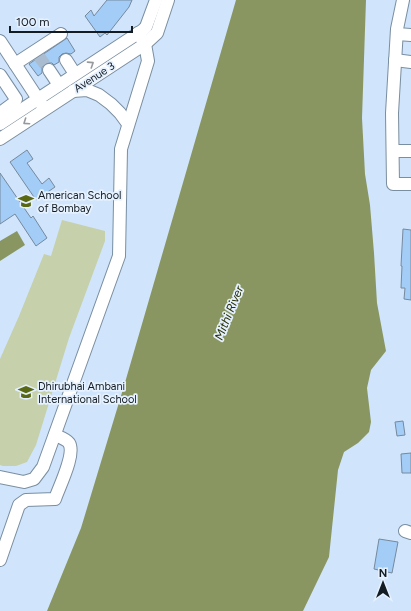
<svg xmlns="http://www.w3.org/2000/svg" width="411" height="611" font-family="Figtree,sans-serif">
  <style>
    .green { fill: #c6d0aa }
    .water { fill: #899662 }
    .building { fill: #a3cdf7; stroke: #76899d }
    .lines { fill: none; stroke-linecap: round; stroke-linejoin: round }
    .minor-tunnel { stroke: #aabdd0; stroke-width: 12; stroke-dasharray: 12 6; stroke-linecap: butt }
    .minor-casing { stroke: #7a8ea1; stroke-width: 14 }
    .minor { stroke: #fff; stroke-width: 12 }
    .oneway { stroke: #95999c }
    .labels { text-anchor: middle; stroke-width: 3.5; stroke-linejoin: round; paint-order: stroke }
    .street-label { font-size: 11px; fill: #141c23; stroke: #e5f1ff }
    .poi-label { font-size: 11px; fill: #141c23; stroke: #e5f1ff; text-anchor: start }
    .water-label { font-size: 12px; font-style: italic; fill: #2a3207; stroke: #e5f1ff }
  </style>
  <rect width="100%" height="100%" fill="#d0e5fb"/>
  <path class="green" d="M62 220 105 231V241L69 338 36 445 27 462 16 466H3L0 465V359L19 316 44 254 51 256Z"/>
  <g class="water">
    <path d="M236 0H366L362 118 365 174 370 205 374 253 377 303 386 351 371 370 367 388 371 422 369 432 358 443 344 452 338 470 329 557 303 611H47L81 528 124 386Z"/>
    <path d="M17 231 25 245 0 261V241Z"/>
  </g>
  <g class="building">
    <path d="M107 0H132L129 7 107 35 105 33 100 37 85 16 91 10 94 16Z"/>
    <path d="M67 38 75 51 71 54 66 53 62 54 59 57V62L54 65 52 63H49L45 64 42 67V73L38 76 29 64Z"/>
    <path d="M27 150 33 159 27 163 42 184 49 178 55 187 36 200 10 162Z"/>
    <path d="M0 173 31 218 33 216 47 238 36 246 15 214 0 224Z"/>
    <path d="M403 229 411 230V300L404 299 405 288H401L402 266H401Z"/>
    <path d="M403 421 405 435 397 436 395 422Z"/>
    <path d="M411 453V473H402L401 454Z"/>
    <path d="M379 539 398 542 392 573 374 569Z"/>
  </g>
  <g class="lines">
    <path class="minor-tunnel" d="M38 55 49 70"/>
    <defs>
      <g id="minor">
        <path d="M403 0 397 29 392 113 393 184H411"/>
        <path d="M397 34 411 35"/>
        <path d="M0 41 42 105"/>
        <path d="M66 60 75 74"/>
        <path d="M395 60 411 62"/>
        <path d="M15 64 61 34"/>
        <path d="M49 70 59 85"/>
        <path d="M0 75 16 99 14 103 0 113"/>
        <path d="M73 91 87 90 99 95 111 104 120 113 128 124"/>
        <path d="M0 124 143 30 146 27 156 0"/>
        <path d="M0 139 145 44 157 33 168 0"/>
        <path d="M393 151H411"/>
        <path d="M0 477 24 482 34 479 43 467 119 256 121 149 148 61 145 44 138 33"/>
        <path d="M405 531 411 533"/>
        <path d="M0 560 19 505 26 500 55 499C59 487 76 454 69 443 66 439 59 437 55 435"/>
      </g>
    </defs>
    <use href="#minor" class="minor-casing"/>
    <use href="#minor" class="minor"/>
  </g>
  <defs><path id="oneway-chevron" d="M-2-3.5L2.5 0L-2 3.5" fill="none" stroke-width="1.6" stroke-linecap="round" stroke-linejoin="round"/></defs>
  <g class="oneway">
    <use href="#oneway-chevron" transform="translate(91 64) rotate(-33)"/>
    <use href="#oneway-chevron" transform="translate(26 122) rotate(146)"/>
  </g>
  <defs>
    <symbol id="school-bare" viewBox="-9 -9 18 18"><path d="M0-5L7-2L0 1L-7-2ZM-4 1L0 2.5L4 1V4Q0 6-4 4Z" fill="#596812" stroke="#e5f1ff" stroke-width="2.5" paint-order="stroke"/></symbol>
  </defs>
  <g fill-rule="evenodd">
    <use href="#school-bare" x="15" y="190" width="22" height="22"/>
    <use href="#school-bare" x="15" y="381" width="22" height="22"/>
  </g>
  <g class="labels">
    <g class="street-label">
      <text transform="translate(94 77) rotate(-33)" y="4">Avenue 3</text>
    </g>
    <g class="poi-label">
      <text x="38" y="199">American School<tspan x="38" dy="13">of Bombay</tspan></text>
      <text x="38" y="390">Dhirubhai Ambani<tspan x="38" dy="13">International School</tspan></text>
    </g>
    <g class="water-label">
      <text transform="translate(229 313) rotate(-68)" y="4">Mithi River</text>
    </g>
  </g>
  <g transform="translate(383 583)" stroke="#e5f1ff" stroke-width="3" paint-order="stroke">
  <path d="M0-3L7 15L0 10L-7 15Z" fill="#141c23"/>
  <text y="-6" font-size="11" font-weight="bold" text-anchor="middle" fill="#141c23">N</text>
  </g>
  <path d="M10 26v6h122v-6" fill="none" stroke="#141c23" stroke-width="2"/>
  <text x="16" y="26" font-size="12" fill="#141c23" stroke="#e5f1ff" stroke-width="3" paint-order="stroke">100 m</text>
</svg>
